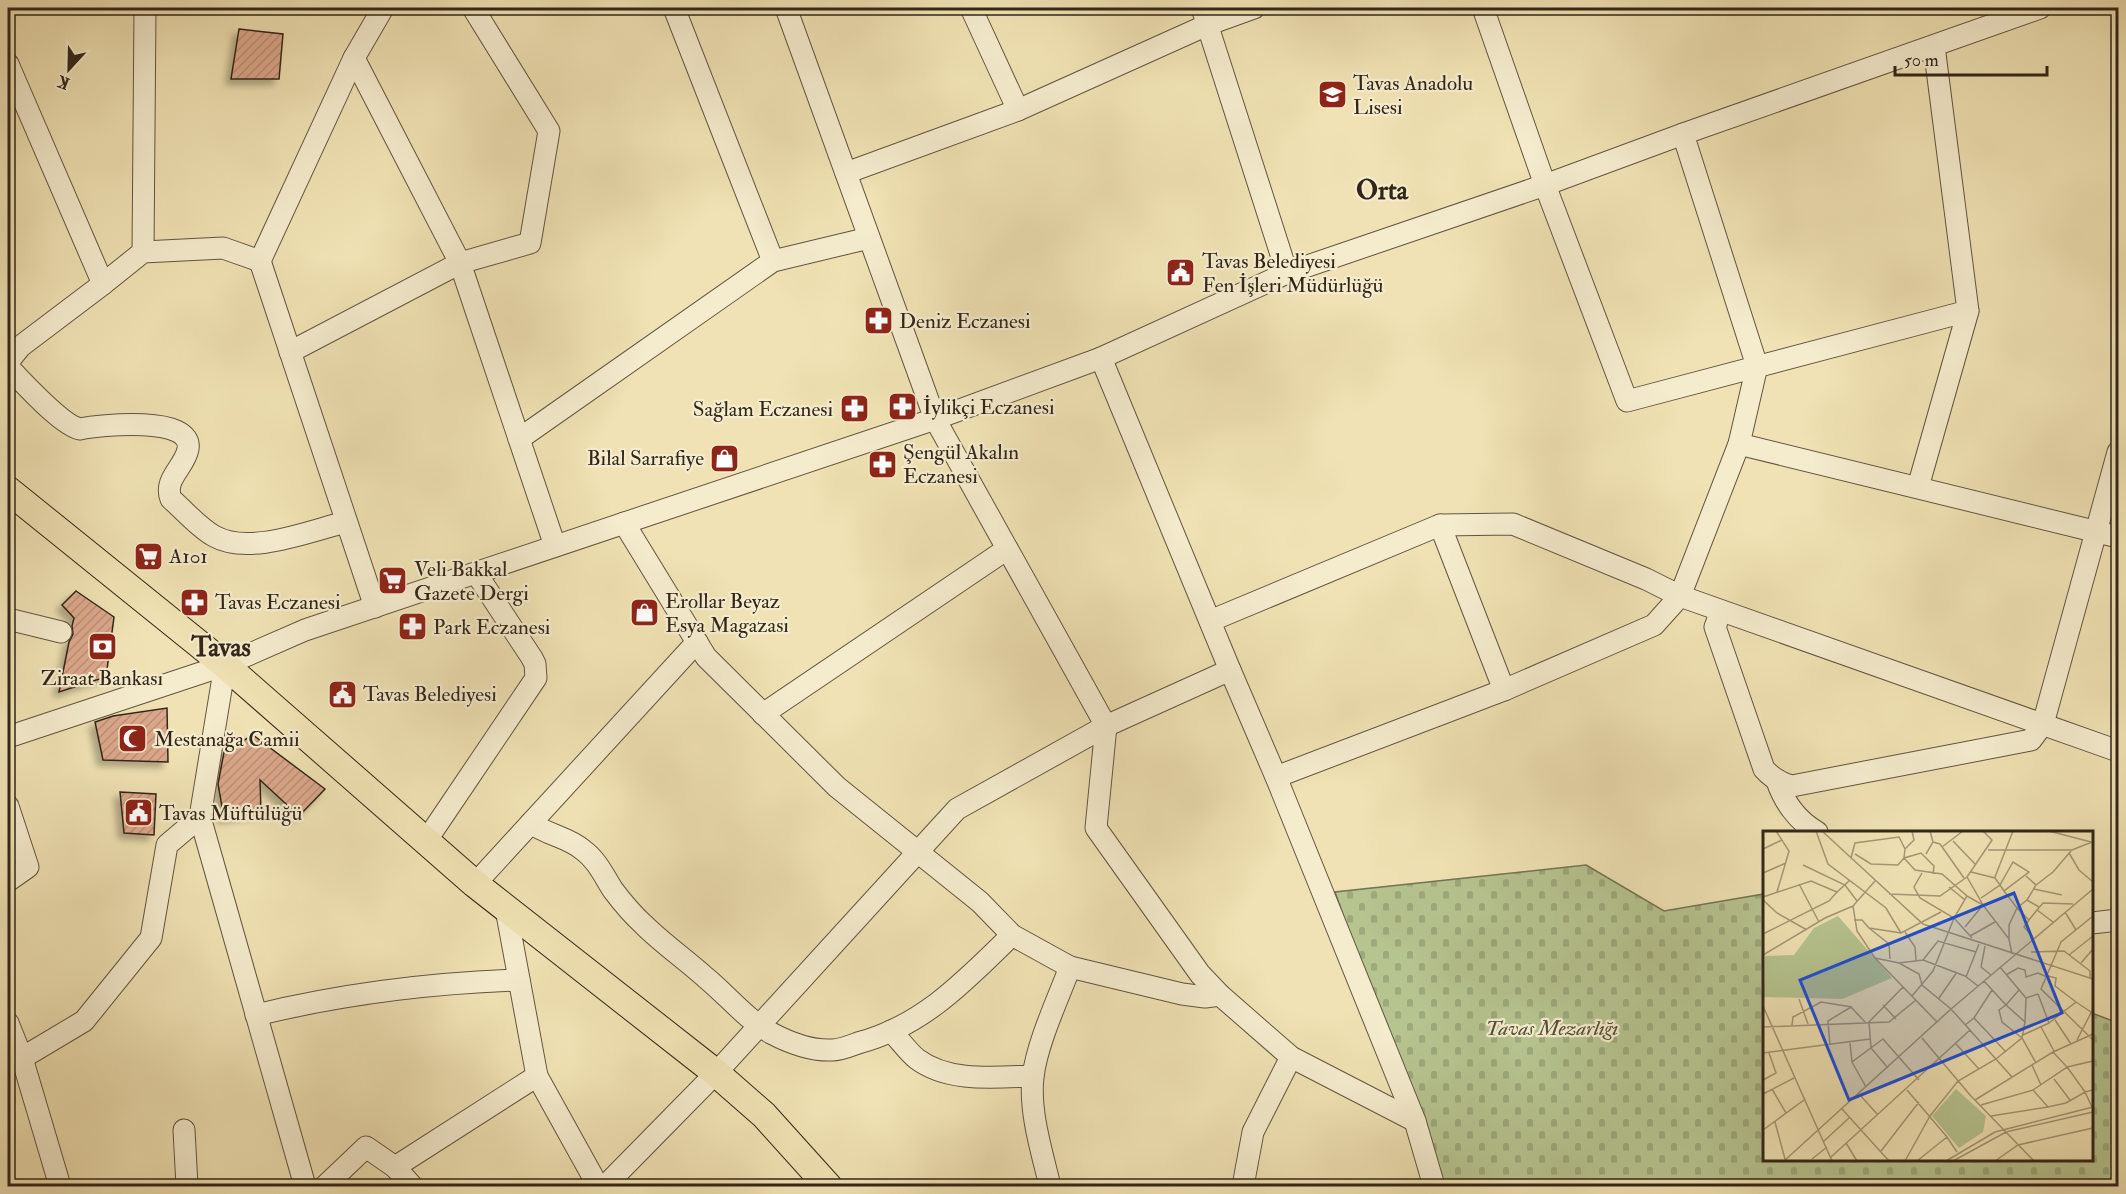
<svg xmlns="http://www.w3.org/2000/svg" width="2126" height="1194" font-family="'IM FELL Double Pica',serif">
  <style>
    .cemetery { fill: url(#cemetery-stones); stroke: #747554; stroke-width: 1.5 }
    .building { fill: url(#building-hatch); stroke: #322619; stroke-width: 1.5; filter: url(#shadow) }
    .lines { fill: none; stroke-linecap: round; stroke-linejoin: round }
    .minor-casing { stroke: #625540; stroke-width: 23 }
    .major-casing { stroke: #322619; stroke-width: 29 }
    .minor { stroke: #f5ecce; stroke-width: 21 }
    .major { stroke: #f0e2b4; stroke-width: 27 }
    .labels { text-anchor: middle; stroke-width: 4.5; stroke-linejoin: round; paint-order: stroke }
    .poi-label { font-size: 21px; fill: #322619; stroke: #f5ecce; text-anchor: start }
    .park-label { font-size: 21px; font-style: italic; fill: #534e37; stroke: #f5ecce }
    .district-label { font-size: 27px; font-weight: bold; fill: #322619; stroke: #f5ecce }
    .inset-road { fill: none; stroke: #a49776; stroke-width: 1.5 }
    .view { fill: #1d4ed8; fill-opacity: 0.15; stroke: #1d4ed8; stroke-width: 3 }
    .inset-edge { fill: none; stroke: #322619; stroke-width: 3 }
  </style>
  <defs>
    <pattern id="cemetery-stones" width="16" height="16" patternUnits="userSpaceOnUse" patternTransform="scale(1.5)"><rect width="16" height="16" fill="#b6c490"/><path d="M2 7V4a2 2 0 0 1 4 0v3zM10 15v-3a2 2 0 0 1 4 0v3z" fill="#9da87c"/></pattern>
    <pattern id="building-hatch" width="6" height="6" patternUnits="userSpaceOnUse" patternTransform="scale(1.5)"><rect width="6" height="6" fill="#dca88c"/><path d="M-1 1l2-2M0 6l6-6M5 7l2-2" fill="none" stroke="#bd9078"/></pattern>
    <filter id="shadow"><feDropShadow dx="-5.5" dy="5.5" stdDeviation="3" flood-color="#0004"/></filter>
  </defs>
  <rect width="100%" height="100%" fill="#f0e2b4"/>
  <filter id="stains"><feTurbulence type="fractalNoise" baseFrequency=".00333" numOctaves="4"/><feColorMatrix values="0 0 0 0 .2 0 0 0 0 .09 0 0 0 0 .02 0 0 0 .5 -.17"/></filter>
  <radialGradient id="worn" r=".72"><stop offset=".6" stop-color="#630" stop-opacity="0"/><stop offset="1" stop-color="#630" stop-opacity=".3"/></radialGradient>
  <path class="cemetery" d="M1586 865 1664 911 1764 894V1160H2092V1013L2118 1023V1186H1438L1335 892Z"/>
  <g class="building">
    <path d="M239 29 283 34 279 79H231Z"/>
    <path d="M76 591 114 617 106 677 59 692 69 642 73 634 72 626 74 618 62 605Z"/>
    <path d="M167 708 168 762 103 760 95 722 113 716Z"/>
    <path d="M253 735 325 789 299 816 260 780 261 812 224 818 218 784 224 752Z"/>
    <path d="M120 792 156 794 154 835 124 833Z"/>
  </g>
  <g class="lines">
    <defs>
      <g id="minor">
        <path d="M383 8 354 58 460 263 555 546"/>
        <path d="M674 8 773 261"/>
        <path d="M786 8 935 419 1106 726 1096 828 1200 974 1220 995 1291 1057 1415 1121"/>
        <path d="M971 8 1018 110"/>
        <path d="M1202 8 1287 273"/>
        <path d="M1483 8 1545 185 1627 401 1968 311 1934 46"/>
        <path d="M8 64 103 284 21 346 8 362"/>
        <path d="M846 173 1018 110 1207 25 1254 8"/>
        <path d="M143 252 145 8"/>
        <path d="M260 261 375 607"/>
        <path d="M103 284 143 252 223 248 260 261 354 58"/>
        <path d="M290 352 460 263 530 243 549 131 473 8"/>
        <path d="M1101 358 1230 670 1276 777 1415 1121 1434 1186"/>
        <path d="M8 367C24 383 61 425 80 429 99 425 194 415 188 449 185 467 163 479 171 499 185 511 198 527 214 536 249 556 309 531 346 522"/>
        <path d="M519 439 773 261 869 238"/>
        <path d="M1739 444 2118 537"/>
        <path d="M1918 487 1968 311"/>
        <path d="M624 523 706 657 837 787 980 902 1012 935 1070 967 1182 994 1205 997 1220 995"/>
        <path d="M1440 525 1504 690"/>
        <path d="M1721 611 1715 627 1764 769C1772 778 1780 783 1792 786L2031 740 2043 724 2118 452"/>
        <path d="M8 619 61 632"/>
        <path d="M1210 621 1440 525 1513 524 1646 579 1680 596 2118 751"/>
        <path d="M225 665 200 817 305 1186"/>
        <path d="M763 714 1007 549"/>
        <path d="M8 737 225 665 305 630 935 419 1101 358 1287 273 1545 185 1683 134 2040 8"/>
        <path d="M1276 777 1504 690 1654 625 1680 596 1739 444 1757 366 1683 134"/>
        <path d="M1777 781C1784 802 1798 821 1817 832"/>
        <path d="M8 806 28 867 8 881"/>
        <path d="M531 823C547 835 568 837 583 850 597 860 604 876 613 890 622 902 632 914 643 924 662 943 685 959 705 977 727 995 746 1019 771 1033 788 1042 812 1051 832 1050 840 1050 850 1046 858 1043 923 1026 966 980 1012 935"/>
        <path d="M426 841 536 678 535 664 532 658 476 573"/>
        <path d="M475 884 697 642"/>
        <path d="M506 909 537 1076 598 1186"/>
        <path d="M2092 923 2118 920"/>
        <path d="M256 1015C343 994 430 983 519 980"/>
        <path d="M8 1023 22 1058 84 1021 151 938 167 845 200 817"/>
        <path d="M891 1031C900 1040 908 1052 917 1059 949 1083 996 1077 1033 1076"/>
        <path d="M8 1062 22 1058 60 1186"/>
        <path d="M184 1130 187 1186"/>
        <path d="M395 1167 412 1186"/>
        <path d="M325 1186 366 1147 395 1167 537 1076"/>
        <path d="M605 1186 716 1073 957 809 1106 726 1230 670"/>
        <path d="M1050 1186C1042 1152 1029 1112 1033 1077 1037 1043 1058 999 1070 967"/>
        <path d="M1243 1186 1253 1132 1291 1057"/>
      </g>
      <path id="major" d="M8 490 225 665 475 884 716 1073 764 1115 828 1186"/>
    </defs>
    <use href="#minor" class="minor-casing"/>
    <use href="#major" class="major-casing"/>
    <use href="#minor" class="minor"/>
    <use href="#major" class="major"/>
  </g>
  <defs>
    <symbol id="school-square" viewBox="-11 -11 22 22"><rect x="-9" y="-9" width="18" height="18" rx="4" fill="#8f2418" stroke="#f5ecce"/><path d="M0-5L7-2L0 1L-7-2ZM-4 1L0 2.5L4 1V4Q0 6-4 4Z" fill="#fff"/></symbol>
    <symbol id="civic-square" viewBox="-11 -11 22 22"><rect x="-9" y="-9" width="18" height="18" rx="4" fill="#8f2418" stroke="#f5ecce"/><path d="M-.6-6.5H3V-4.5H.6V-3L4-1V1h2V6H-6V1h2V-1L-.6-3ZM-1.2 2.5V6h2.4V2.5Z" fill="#fff"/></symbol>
    <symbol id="pharmacy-square" viewBox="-11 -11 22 22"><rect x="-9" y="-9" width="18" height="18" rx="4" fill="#8f2418" stroke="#f5ecce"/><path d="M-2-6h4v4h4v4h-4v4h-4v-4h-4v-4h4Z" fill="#fff"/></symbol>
    <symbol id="shop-square" viewBox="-11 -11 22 22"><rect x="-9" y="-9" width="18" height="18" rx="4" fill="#8f2418" stroke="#f5ecce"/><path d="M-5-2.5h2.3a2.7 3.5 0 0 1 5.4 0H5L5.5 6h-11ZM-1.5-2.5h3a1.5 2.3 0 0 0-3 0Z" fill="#fff"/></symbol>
    <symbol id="supermarket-square" viewBox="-11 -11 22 22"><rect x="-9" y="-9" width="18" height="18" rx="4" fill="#8f2418" stroke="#f5ecce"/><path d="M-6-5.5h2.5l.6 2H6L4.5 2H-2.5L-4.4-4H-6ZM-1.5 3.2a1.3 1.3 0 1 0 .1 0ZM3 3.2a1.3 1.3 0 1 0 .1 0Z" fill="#fff"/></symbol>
    <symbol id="bank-square" viewBox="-11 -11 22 22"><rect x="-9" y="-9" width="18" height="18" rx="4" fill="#8f2418" stroke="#f5ecce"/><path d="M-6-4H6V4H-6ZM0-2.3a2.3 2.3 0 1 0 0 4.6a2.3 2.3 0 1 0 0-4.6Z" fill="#fff"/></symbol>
    <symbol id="mosque-square" viewBox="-11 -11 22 22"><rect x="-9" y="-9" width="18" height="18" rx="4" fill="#8f2418" stroke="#f5ecce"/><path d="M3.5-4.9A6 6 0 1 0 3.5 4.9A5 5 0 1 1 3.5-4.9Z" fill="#fff"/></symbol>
  </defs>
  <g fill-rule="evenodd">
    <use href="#school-square" x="1316" y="78" width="33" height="33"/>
    <use href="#civic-square" x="1164" y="256" width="33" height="33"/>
    <use href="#pharmacy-square" x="862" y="304" width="33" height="33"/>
    <use href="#pharmacy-square" x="886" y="390" width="33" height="33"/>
    <use href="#pharmacy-square" x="838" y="392" width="33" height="33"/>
    <use href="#shop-square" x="708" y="442" width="33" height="33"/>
    <use href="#pharmacy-square" x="866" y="448" width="33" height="33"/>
    <use href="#supermarket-square" x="132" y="540" width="33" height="33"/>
    <use href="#supermarket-square" x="376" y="564" width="33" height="33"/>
    <use href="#pharmacy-square" x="178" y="586" width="33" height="33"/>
    <use href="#shop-square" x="628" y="596" width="33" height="33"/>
    <use href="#pharmacy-square" x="396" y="610" width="33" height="33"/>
    <use href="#bank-square" x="86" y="630" width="33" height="33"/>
    <use href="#civic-square" x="326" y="678" width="33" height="33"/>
    <use href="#mosque-square" x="116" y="722" width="33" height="33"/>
    <use href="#civic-square" x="122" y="796" width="33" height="33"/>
  </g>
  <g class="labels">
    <g class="poi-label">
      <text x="1353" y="90">Tavas Anadolu<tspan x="1353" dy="24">Lisesi</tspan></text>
      <text x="1202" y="268">Tavas Belediyesi<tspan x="1202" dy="24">Fen İşleri Müdürlüğü</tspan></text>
      <text x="899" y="328">Deniz Eczanesi</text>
      <text x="923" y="414">İylikçi Eczanesi</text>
      <text x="833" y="416" text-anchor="end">Sağlam Eczanesi</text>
      <text x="903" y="459">Şengül Akalın<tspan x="903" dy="24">Eczanesi</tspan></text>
      <text x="704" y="465" text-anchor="end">Bilal Sarrafiye</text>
      <text x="169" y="563">A101</text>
      <text x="414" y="576">Veli Bakkal<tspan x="414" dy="24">Gazete Dergi</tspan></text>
      <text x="665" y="608">Erollar Beyaz<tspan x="665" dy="24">Esya Magazasi</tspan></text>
      <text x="215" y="609">Tavas Eczanesi</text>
      <text x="433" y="634">Park Eczanesi</text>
      <text x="102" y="685" text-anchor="middle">Ziraat Bankası</text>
      <text x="363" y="701">Tavas Belediyesi</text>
      <text x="154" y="746">Mestanağa Camii</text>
      <text x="159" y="820">Tavas Müftülüğü</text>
    </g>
    <g class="park-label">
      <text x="1552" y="1035">Tavas Mezarlığı</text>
    </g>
    <g class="district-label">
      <text x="1382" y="199">Orta</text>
      <text x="221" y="656">Tavas</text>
    </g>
  </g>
  <g transform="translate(1763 831)">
    <rect width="330" height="330" fill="#f0e2b4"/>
    <path d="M193 258 223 285 220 301 196 317 169 285Z" fill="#b6c490"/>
    <path d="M75 85 129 147 79 168 1 166 2 125 31 124 51 97Z" fill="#b6c490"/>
    <path class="inset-road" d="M13 0 26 20 14 61M53 0 65 33 123 77 138 102M59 0 160 93 330 148M286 0 328 11M190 10 213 34M170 11 177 13 201 47M179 16 200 0M0 18 19 9M142 18 151 9 149 0M225 19H309L329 11M306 22 316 39 330 51M92 23 108 33 135 34 141 27 158 22 171 35 170 43M163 23 170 11 167 0M88 27 92 12 136 6 142 18 141 27 152 39 179 43 204 65 191 87 170 140 149 165M40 34 82 54 94 70M208 41 232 47 237 54 218 67M0 42 23 32M159 42 151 56 157 67 191 87 209 107M263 45 273 54 264 69M204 46 229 9 220 0M232 46 250 0M112 50 90 75 94 100 112 127 174 191M36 53 56 91M273 54 290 41 308 20M186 56 202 69M271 58 299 64M241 60 237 54 250 31 266 41 241 60 254 77 264 69 276 76M126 63 177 65 204 46 220 74 202 96M204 65 220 74 246 108 249 123M0 66 48 50 74 61 87 49M0 69 14 82 44 99M274 79 280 72 310 73M302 81 313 99M330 85 298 111 278 158 330 209M91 89H99L106 97 138 102 178 81M266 89 274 79 290 91M106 97 126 113 127 128M142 101 152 116 153 129M0 103 66 70 74 61M207 105 232 91M246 108V94L254 77 266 89 261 96 270 106M222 115 218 136 228 144M268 121 301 120 327 140V147M0 124 62 87 90 75M306 124 330 105M112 127 136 132 156 143 159 154 188 178 249 246M160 129 175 110 213 121M136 132 160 129 202 145 215 155M318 132 330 118M237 136 263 167M243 144 255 137 262 139 263 146 275 142 284 146M285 145 293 147 292 155 313 171 286 192M203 146 216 113M221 150 243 174 262 191 259 207 239 191 236 179 243 174 256 159M176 167 194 141M36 168 45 193M313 171 328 181M120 174 133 188M0 175 69 330M211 187 243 221M292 189 308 213M262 191 263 167 275 163M29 194 30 186 58 171 89 176M202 194 211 187 229 159M0 196 126 191 153 169M278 196 291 220M260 204 286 192 275 163M159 207 207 264 271 330M314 209 330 178M87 212 89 231M193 213 216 238M67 214 65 190 88 176 102 191M0 222 107 208M330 230 304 236 322 261 330 259M269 234 278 254M125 237 108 217 106 191 140 156M291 248 307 269M0 249 13 242 6 222M103 256 89 231 120 208 156 249M9 258 23 282M144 259 184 306M270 259 304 236 290 221M0 263 31 247M96 263 115 284M212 269 290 221 330 203M218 274 270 259 285 276 303 272 322 261 329 276M79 278 126 330M228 285 285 276M12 291 22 328M0 299 41 269M61 310 86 287M83 312 94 330M118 320 156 271M68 326 207 199M49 328 64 316M21 330 188 178 330 58M142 330 167 285 195 250 233 228 259 207 273 232M154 330 184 306 194 321M183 330 232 301 330 276M190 330 243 301 330 281M232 330 255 314 330 297"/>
    <path class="view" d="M251 62 299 182 86 269 37 149Z"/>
    <rect width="330" height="330" class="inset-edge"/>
  </g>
  <rect width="2126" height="1194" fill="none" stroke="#f0e2b4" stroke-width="30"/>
  <rect x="9" y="9" width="2108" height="1176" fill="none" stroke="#322619" stroke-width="3"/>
  <rect x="15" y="15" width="2096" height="1164" fill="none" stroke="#322619" stroke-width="1.5"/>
  <g transform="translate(69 69) rotate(202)" stroke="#f5ecce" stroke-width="4.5" paint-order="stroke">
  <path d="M0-4.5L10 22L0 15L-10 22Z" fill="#322619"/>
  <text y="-9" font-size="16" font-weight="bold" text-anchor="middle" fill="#322619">K</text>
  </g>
  <path d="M1895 66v9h152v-9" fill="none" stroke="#322619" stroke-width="3"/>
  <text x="1904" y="66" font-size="18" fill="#322619" stroke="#f5ecce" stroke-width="4.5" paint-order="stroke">50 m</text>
  <rect width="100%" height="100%" filter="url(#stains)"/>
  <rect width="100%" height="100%" fill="url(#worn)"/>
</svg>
